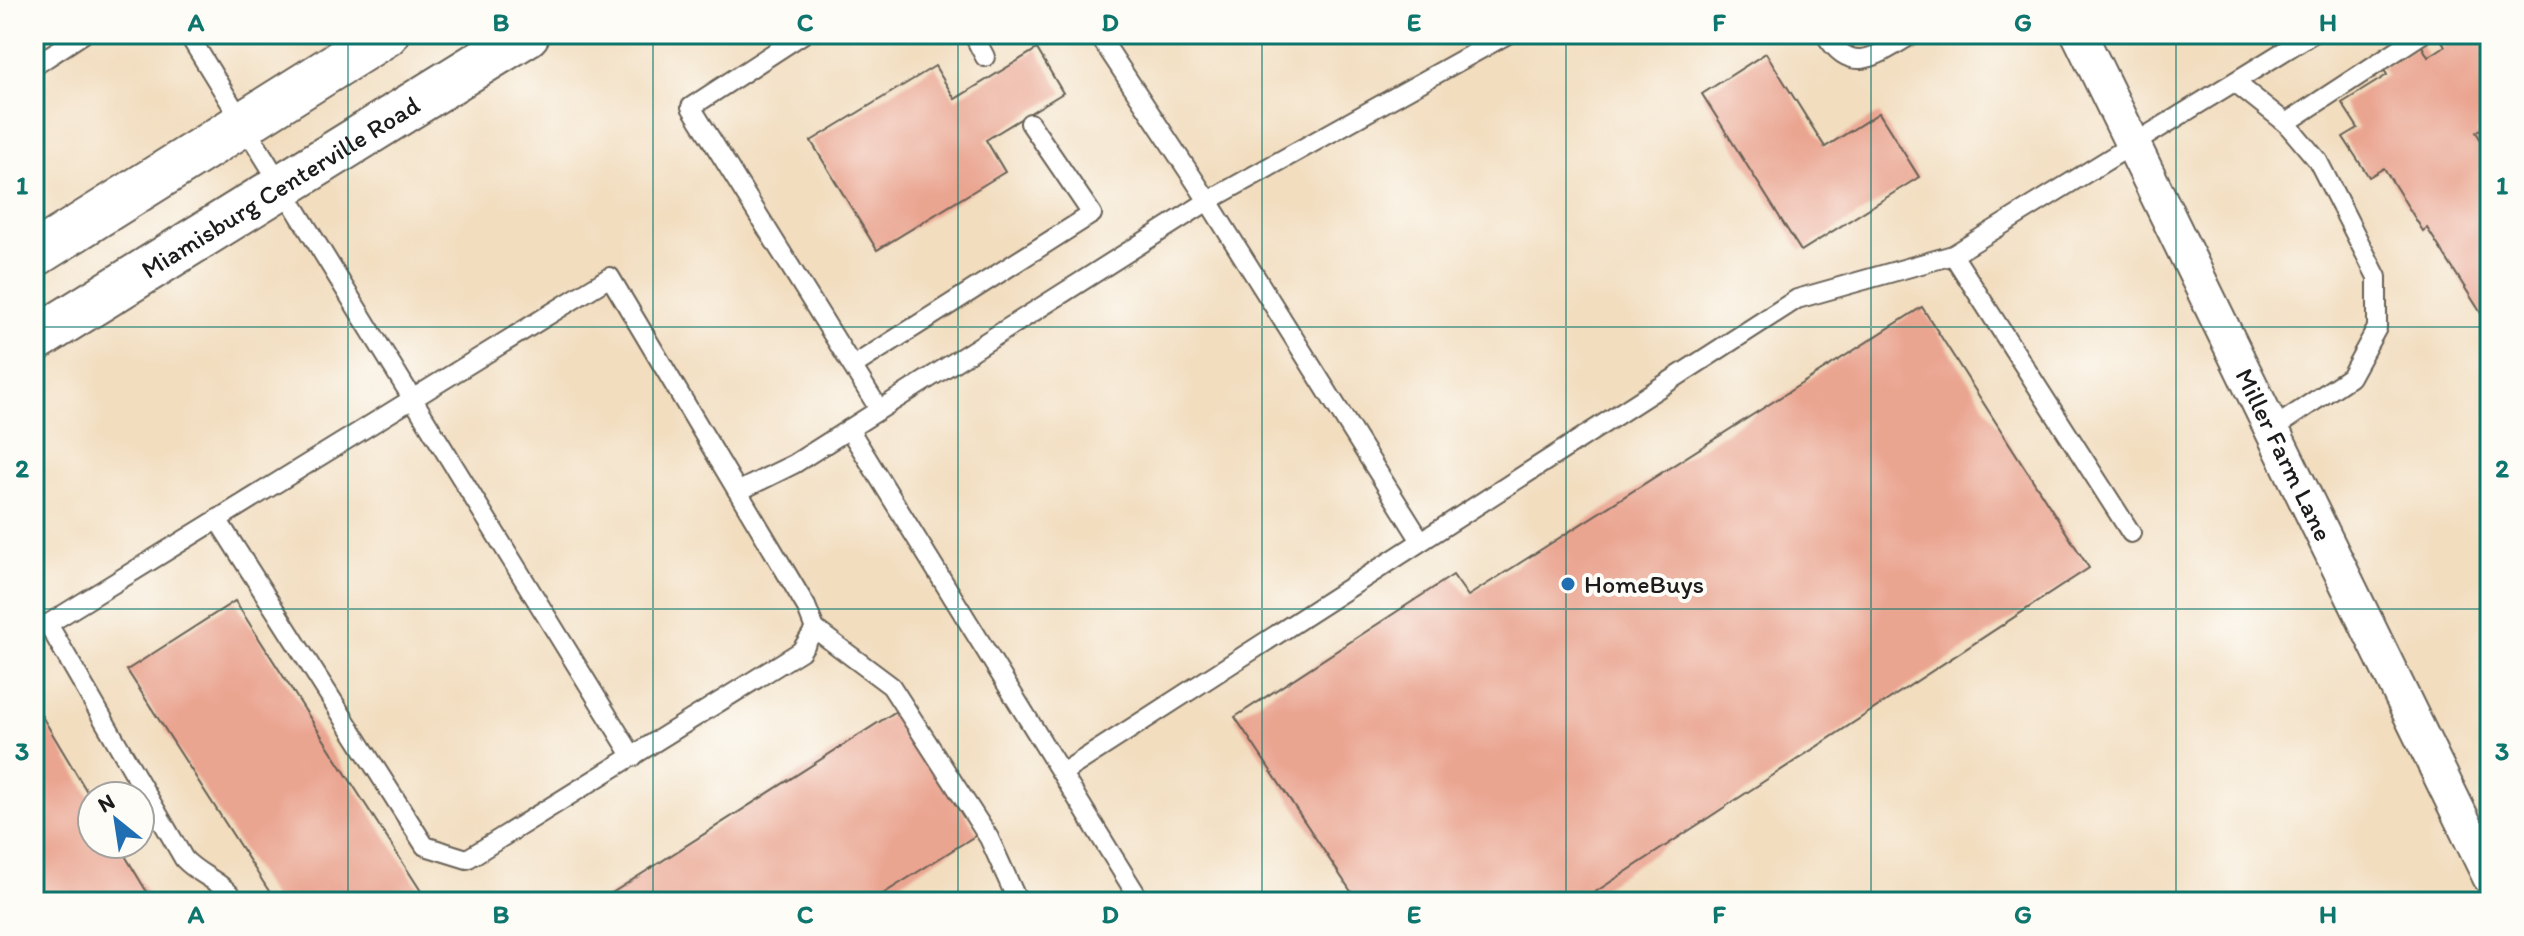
<svg xmlns="http://www.w3.org/2000/svg" width="2524" height="936" font-family="Itim,sans-serif">
  <style>
    .building { fill: #eaa591 }
    .lines { fill: none; stroke-linecap: round; stroke-linejoin: round }
    .lane-casing { stroke: #676055; stroke-width: 22 }
    .street-casing { stroke: #676055; stroke-width: 38 }
    .secondary-casing { stroke: #676055; stroke-width: 48 }
    .lane { stroke: #fff; stroke-width: 18 }
    .street { stroke: #fff; stroke-width: 34 }
    .secondary { stroke: #fff; stroke-width: 44 }
    .grid { fill: none; stroke: #0f766e; stroke-width: 2; stroke-opacity: 0.55 }
    .poi-dot { fill: #1f6fb2; stroke: #fdfcf7; stroke-width: 3 }
    .labels { text-anchor: middle; stroke-width: 8; stroke-linejoin: round; paint-order: stroke }
    .street-label { font-size: 26px; fill: #1c1c1c; stroke: #fdfcf7 }
    .poi-label { font-size: 26px; fill: #1c1c1c; stroke: #fdfcf7; text-anchor: start }
    .neatline { fill: none; stroke: #0f766e; stroke-width: 3 }
    .grid-label { font-size: 26px; text-anchor: middle; font-weight: bold; fill: #0f766e }
  </style>
  <rect width="100%" height="100%" fill="#fdfcf7"/>
  <filter id="ink" filterUnits="userSpaceOnUse"><feTurbulence type="fractalNoise" baseFrequency=".0125" numOctaves="2"/><feDisplacementMap in="SourceGraphic" scale="16" xChannelSelector="R" yChannelSelector="G"/><feConvolveMatrix kernelMatrix="1 2 1 2 8 2 1 2 1" color-interpolation-filters="sRGB"/></filter>
  <filter id="wash" filterUnits="userSpaceOnUse"><feTurbulence type="fractalNoise" baseFrequency=".006" numOctaves="4" result="noise"/><feDisplacementMap in="SourceGraphic" scale="32" xChannelSelector="R" yChannelSelector="G"/><feGaussianBlur stdDeviation="1.8" result="paint"/><feColorMatrix in="noise" values="0 0 0 0 0 0 0 0 0 0 0 0 0 0 0 0 0 1.4 0 .05"/><feComposite in="paint" operator="in"/></filter>
  <g filter="url(#wash)">
    <rect width="100%" height="100%" fill="#f2ddbf"/>
    <g id="blocks">
      <g class="building">
        <path d="M2442 34H2490V123L2476 132 2490 155V166L2486 168 2490 175V318L2486 321 2427 228 2423 231 2384 168 2369 177 2343 137 2358 128 2342 103 2387 75 2383 68 2421 44 2428 57 2445 46 2439 36Z"/>
        <path d="M1037 49 1063 93 986 140 1005 172 877 250 811 141 935 66 955 99Z"/>
        <path d="M1766 53 1825 147 1879 113 1919 177 1801 251 1702 94Z"/>
        <path d="M1922 307 2089 568 1580 902H1358L1235 717 1453 575 1468 596Z"/>
        <path d="M235 601 428 902H276L127 670Z"/>
        <path d="M34 703 92 800V844H118L153 902H34Z"/>
        <path d="M898 710 978 834 870 902H598Z"/>
      </g>
    </g>
  </g>
  <g filter="url(#ink)">
    <use href="#blocks" fill-opacity="0" stroke="#676055" stroke-width="2"/>
    <g class="lines">
      <defs>
        <g id="lane">
          <path d="M188 34 633 757"/>
          <path d="M803 34 691 107 879 409"/>
          <path d="M973 34 985 57"/>
          <path d="M1098 34 1208 201 1421 541"/>
          <path d="M1825 34C1852 78 1877 55 1913 34"/>
          <path d="M34 66 83 34"/>
          <path d="M2236 83 2286 123 2318 161 2377 277V328L2350 377 2274 428"/>
          <path d="M2286 123 2422 34"/>
          <path d="M1953 255 2131 533"/>
          <path d="M853 366 1092 214 1030 123"/>
          <path d="M849 429 1141 902"/>
          <path d="M739 491 794 464 1208 201 1508 34"/>
          <path d="M217 519 425 846 467 859 801 651 815 629 806 606 610 277 48 624 184 859C201 877 223 881 236 902"/>
          <path d="M815 629 891 686 989 838 1018 902"/>
          <path d="M1062 773 1797 299 1953 255 2312 34"/>
        </g>
        <g id="street">
          <path id="s1" d="M2079 34 2490 877"/>
        </g>
        <g id="secondary">
          <path d="M34 255 386 34"/>
          <path id="s2" d="M34 340 527 34"/>
        </g>
      </defs>
      <use href="#lane" class="lane-casing"/>
      <use href="#street" class="street-casing"/>
      <use href="#secondary" class="secondary-casing"/>
      <use href="#lane" class="lane"/>
      <use href="#street" class="street"/>
      <use href="#secondary" class="secondary"/>
    </g>
  </g>
  <path class="grid" d="M348 34V902M653 34V902M958 34V902M1262 34V902M1566 34V902M1871 34V902M2176 34V902M34 327H2490M34 609H2490"/>
  <circle class="poi-dot" cx="1568" cy="584" r="8"/>
  <g class="labels">
    <g class="street-label">
      <text dy="9" stroke="none"><textPath href="#s2" startOffset="290">Miamisburg Centerville Road</textPath></text>
      <text dy="9" stroke="none"><textPath href="#s1" startOffset="468">Miller Farm Lane</textPath></text>
    </g>
    <g class="poi-label">
      <text x="1584" y="593">HomeBuys</text>
    </g>
  </g>
  <rect width="2524" height="936" fill="none" stroke="#fdfcf7" stroke-width="88"/>
  <g transform="translate(116 820) rotate(330)"><circle r="38" fill="#fdfcf7" stroke="#a3a29f" stroke-width="2"/>
  <path d="M0-6L14 30L0 20L-14 30Z" fill="#1f6fb2"/>
  <text y="-12" font-size="22" font-weight="bold" text-anchor="middle" fill="#1c1c1c">N</text>
  </g>
  <rect x="44" y="44" width="2436" height="848" class="neatline"/>
  <g class="grid-label">
    <text x="196" y="31">A</text>
    <text x="501" y="31">B</text>
    <text x="805" y="31">C</text>
    <text x="1110" y="31">D</text>
    <text x="1414" y="31">E</text>
    <text x="1719" y="31">F</text>
    <text x="2023" y="31">G</text>
    <text x="2328" y="31">H</text>
    <text x="22" y="194">1</text>
    <text x="2502" y="194">1</text>
    <text x="22" y="477">2</text>
    <text x="2502" y="477">2</text>
    <text x="22" y="760">3</text>
    <text x="2502" y="760">3</text>
    <text x="196" y="923">A</text>
    <text x="501" y="923">B</text>
    <text x="805" y="923">C</text>
    <text x="1110" y="923">D</text>
    <text x="1414" y="923">E</text>
    <text x="1719" y="923">F</text>
    <text x="2023" y="923">G</text>
    <text x="2328" y="923">H</text>
  </g>
</svg>
